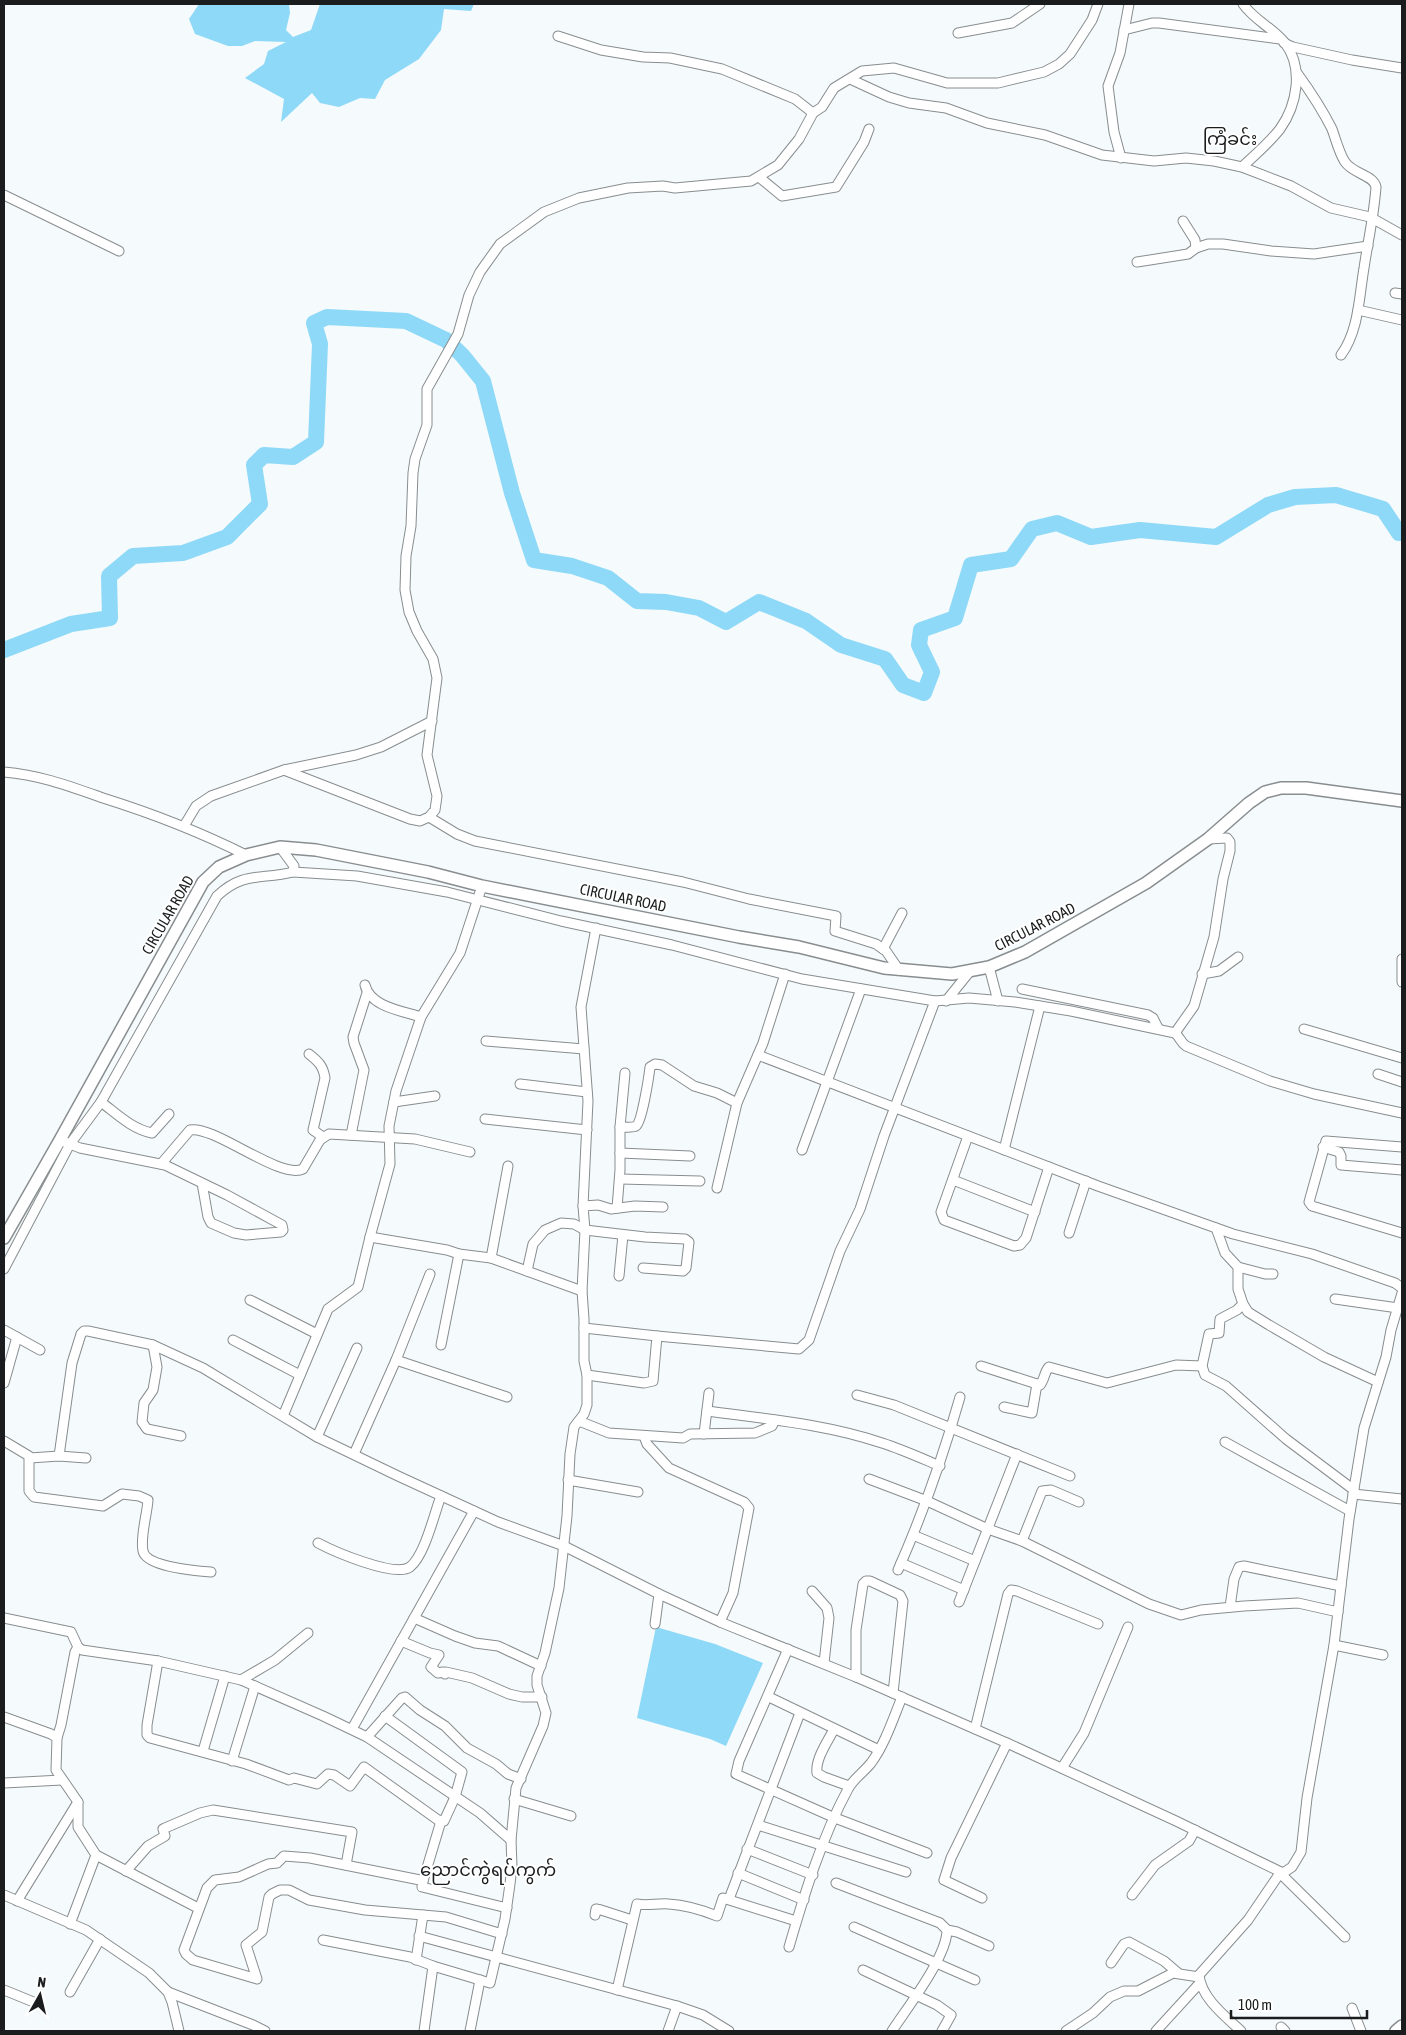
<svg xmlns="http://www.w3.org/2000/svg" width="1406" height="2035" font-family="'Asap Condensed','Noto Sans Myanmar',sans-serif">
  <style>
    .water { fill: #8ed9f7 }
    .lines { fill: none; stroke-linecap: round; stroke-linejoin: round }
    .river { stroke: #8ed9f7; stroke-width: 16 }
    .street-casing { stroke: #888d8f; stroke-width: 11 }
    .secondary-casing { stroke: #888d8f; stroke-width: 14 }
    .street { stroke: #fff; stroke-width: 9 }
    .secondary { stroke: #fff; stroke-width: 11 }
    .labels { text-anchor: middle; stroke-width: 4; stroke-linejoin: round; paint-order: stroke }
    .street-label { font-size: 15px; fill: #1a1c1d; stroke: #fff }
    .quarter-label { font-size: 18px; fill: #1a1c1d; stroke: #fff }
  </style>
  <rect width="100%" height="100%" fill="#f5fafd"/>
  <g class="water">
    <path d="M199 4H289L290 13 286 30 293 37 311 30 320 4H474L471 11 444 9 441 30 419 59 385 80 375 99 360 98 339 107 320 103 312 93 281 122 284 99 245 78 264 64 268 51 286 42 255 41 242 46H228L195 34 189 19Z"/>
    <path d="M656 1627 715 1644 763 1663 726 1746 710 1739 637 1718Z"/>
  </g>
  <g class="lines">
    <path class="river" d="M4 650 71 624 110 618 109 576 133 556 183 553 227 537 260 504 254 465 264 455 293 457 316 442 320 344 314 323 327 317 406 321 446 340 462 355 483 381 512 493 534 560 572 566 608 578 637 601 666 602 699 608 726 622 759 602 806 621 841 645 885 659 903 685 924 693 932 672 919 645 921 630 955 618 971 565 1011 559 1032 529 1057 523 1091 537 1140 530 1216 537 1268 505 1295 497 1336 495 1383 509 1399 533H1402"/>
    <defs>
      <g id="street">
        <path d="M1124 30 1152 23H1159L1280 39"/>
        <path d="M958 33 1012 23 1040 4"/>
        <path d="M558 36 601 50 643 57 670 58 722 69 795 99 813 113"/>
        <path d="M1284 43 1293 47 1352 60 1402 68"/>
        <path d="M1297 73C1310 91 1322 109 1332 129 1336 140 1339 153 1345 162 1353 174 1374 175 1376 187 1374 215 1368 241 1364 268 1359 297 1359 330 1341 355"/>
        <path d="M850 79 889 97 909 103 946 108 987 123 1045 135 1102 155 1154 161 1186 158 1214 161 1242 167 1291 186 1331 208 1370 217 1402 235"/>
        <path d="M1121 158 1114 132 1108 86 1120 53 1129 4"/>
        <path d="M1242 167C1255 155 1269 143 1280 129 1297 105 1304 68 1285 43 1273 28 1254 20 1243 4"/>
        <path d="M759 177 782 196 836 187 864 142 869 129"/>
        <path d="M4 195 119 251"/>
        <path d="M1183 221 1195 240 1196 248"/>
        <path d="M1137 262 1188 254 1196 248 1208 244H1223L1271 251 1314 254 1368 246"/>
        <path d="M1395 293 1402 294"/>
        <path d="M1358 310 1402 320"/>
        <path d="M284 770 410 819 420 821 429 817 435 810 437 796 427 755 437 678 433 659 417 631 409 612 405 590 406 556 411 526 413 473 415 459 427 425V389L458 334 469 295 480 272 500 244 544 212 579 198 628 188 663 186 675 188 751 181 778 165 799 139 813 113 822 107 834 88 862 71 894 68 947 83H998L1044 72 1059 64 1070 54 1092 20 1098 4"/>
        <path d="M4 772C40 775 69 786 103 798 154 814 198 831 246 855"/>
        <path d="M429 817 457 834 475 841 683 882 749 899 836 916 835 931 876 944 886 951 899 970"/>
        <path d="M184 826 196 806 211 796 284 770 356 755 381 747 432 721"/>
        <path d="M293 872 357 876 447 892 561 921 672 945 802 979 935 1001 969 998 1015 1002 1071 1011 1175 1033 1194 1006 1214 937 1223 879 1230 851V842L1227 838 1208 839"/>
        <path d="M883 949 902 913"/>
        <path d="M1402 959V982"/>
        <path d="M989 967 998 1001"/>
        <path d="M1202 974 1219 971 1238 957"/>
        <path d="M365 985C370 1007 403 1011 421 1017"/>
        <path d="M1022 989 1148 1015 1153 1018 1158 1028"/>
        <path d="M946 1001 971 970"/>
        <path d="M1304 1029 1402 1058"/>
        <path d="M1175 1033C1180 1037 1180 1042 1186 1046L1270 1081 1314 1094 1402 1113"/>
        <path d="M486 1041 584 1049"/>
        <path d="M309 1054C319 1062 323 1066 325 1078L313 1130 323 1137"/>
        <path d="M758 1055 1098 1186 1233 1234 1312 1254 1395 1283 1402 1288"/>
        <path d="M1378 1074 1402 1082"/>
        <path d="M520 1084 587 1092"/>
        <path d="M101 1102C117 1114 132 1129 152 1133L169 1114"/>
        <path d="M394 1102 435 1096"/>
        <path d="M485 1119 587 1130"/>
        <path d="M620 1127 625 1073"/>
        <path d="M351 1135 364 1070 354 1043 353 1037 367 993"/>
        <path d="M968 1136 941 1212 944 1220 1014 1246 1020 1245 1026 1238 1049 1167"/>
        <path d="M65 1142 80 1148 165 1165 227 1195 282 1225 283 1230 281 1232 246 1235 234 1233 211 1223 208 1217 202 1183"/>
        <path d="M1323 1147 1339 1152 1341 1156V1165L1402 1170"/>
        <path d="M1402 1147 1326 1141 1309 1202 1312 1206 1402 1233"/>
        <path d="M802 1150 861 989"/>
        <path d="M1004 1150 1040 1006"/>
        <path d="M620 1153 690 1156"/>
        <path d="M161 1164 190 1130C214 1125 280 1180 303 1169L320 1140 329 1134 415 1139 470 1152"/>
        <path d="M620 1179 700 1181"/>
        <path d="M953 1180 1035 1212"/>
        <path d="M717 1188 737 1103 763 1043 785 974"/>
        <path d="M583 1206 588 1101 581 1007 596 928"/>
        <path d="M617 1208 620 1170V1127C624 1127 633 1128 636 1126 642 1122 649 1076 650 1067L655 1064 662 1065 694 1086 717 1093 737 1103"/>
        <path d="M1216 1228 1225 1253 1238 1267V1289L1243 1304 1237 1310 1220 1319 1219 1333 1209 1334 1202 1366 1205 1375 1226 1386 1286 1439 1354 1490"/>
        <path d="M1069 1233 1086 1181"/>
        <path d="M370 1237 390 1164 389 1126 396 1091 421 1017 460 953 482 886"/>
        <path d="M491 1258 508 1166"/>
        <path d="M1238 1267 1265 1274H1273"/>
        <path d="M4 1269 70 1144 101 1102 217 896C244 871 261 880 293 872L294 866 280 847"/>
        <path d="M527 1271 533 1244 545 1230 561 1223 574 1224 585 1230 645 1237 685 1239 689 1242 686 1268 683 1271 643 1268"/>
        <path d="M619 1276 623 1235"/>
        <path d="M1335 1299 1398 1308"/>
        <path d="M250 1300 317 1334"/>
        <path d="M1243 1304 1248 1312 1269 1325 1324 1357 1378 1382"/>
        <path d="M584 1328 657 1336 653 1381 644 1383 587 1375"/>
        <path d="M4 1330 40 1350"/>
        <path d="M657 1336 799 1349 809 1340 840 1251 860 1209 884 1136 935 1001"/>
        <path d="M233 1340 300 1375"/>
        <path d="M153 1345 157 1367 153 1390 144 1403 142 1422 147 1429 181 1436"/>
        <path d="M441 1345 459 1254"/>
        <path d="M396 1360 507 1397"/>
        <path d="M981 1366 1037 1384"/>
        <path d="M4 1383 17 1337"/>
        <path d="M857 1395 894 1405 1070 1476"/>
        <path d="M1004 1407 1032 1413 1037 1384 1040 1385C1045 1379 1044 1372 1049 1367L1107 1383 1176 1365 1202 1366"/>
        <path d="M707 1411C766 1419 826 1424 882 1443 901 1449 921 1458 940 1466"/>
        <path d="M283 1416 328 1309 358 1287 370 1237 447 1250 459 1254 491 1258 582 1291"/>
        <path d="M579 1421 609 1433 683 1438 690 1434 755 1433 772 1426 775 1420"/>
        <path d="M704 1434 709 1393"/>
        <path d="M644 1436 647 1444 669 1468 744 1502 749 1508 733 1593 720 1622"/>
        <path d="M317 1437 357 1348"/>
        <path d="M4 1441 29 1456V1491L34 1497 103 1506 122 1494 139 1496 148 1500C147 1515 140 1537 143 1551 146 1567 197 1571 211 1572"/>
        <path d="M1225 1442 1350 1511"/>
        <path d="M354 1454 396 1360 430 1274"/>
        <path d="M59 1456 72 1363 81 1334 84 1331H88L153 1345 203 1368 317 1437 398 1476 498 1522 564 1546 659 1594 720 1622 856 1677 1007 1743 1176 1821 1283 1873 1292 1867 1301 1852 1307 1798 1334 1645 1349 1519 1364 1428 1386 1357 1391 1330 1402 1293"/>
        <path d="M30 1458 59 1456 86 1458"/>
        <path d="M869 1479 927 1501 988 1529 1022 1541 1149 1604 1181 1615 1201 1610 1244 1606 1298 1603 1338 1612"/>
        <path d="M568 1480 638 1492"/>
        <path d="M1353 1494 1402 1499"/>
        <path d="M913 1535 975 1561"/>
        <path d="M1022 1541 1042 1491 1051 1490 1079 1502"/>
        <path d="M318 1543C333 1551 395 1578 410 1567 425 1555 434 1514 441 1496"/>
        <path d="M901 1563 964 1590"/>
        <path d="M898 1570C923 1513 943 1457 960 1397"/>
        <path d="M812 1591 827 1608 829 1618 824 1663"/>
        <path d="M959 1602 1017 1454"/>
        <path d="M1230 1607 1234 1579 1239 1567 1244 1566 1341 1586"/>
        <path d="M4 1618 71 1632 78 1647 82 1650 158 1661 241 1680 323 1716 367 1737 480 1813 511 1840"/>
        <path d="M414 1618 455 1636 475 1643 498 1646 541 1666"/>
        <path d="M655 1624 659 1594"/>
        <path d="M401 1641 430 1653 439 1655 431 1667 438 1673 443 1672 445 1674 446 1672 472 1678 509 1694 522 1697H542"/>
        <path d="M1334 1645 1383 1655"/>
        <path d="M788 1649 739 1761 736 1774 835 1818 927 1853"/>
        <path d="M158 1661 147 1725V1735L150 1738 246 1764 289 1780 294 1778 317 1784 328 1774 334 1775 350 1786 364 1767 438 1820 444 1821 455 1797 462 1772 385 1716"/>
        <path d="M856 1677V1630L863 1584 866 1581H870L900 1595 903 1601 893 1693"/>
        <path d="M241 1680 275 1660 308 1633"/>
        <path d="M769 1697 879 1750"/>
        <path d="M4 1717 51 1734 57 1738 56 1770 78 1802V1827L96 1855 198 1908"/>
        <path d="M352 1729 474 1511"/>
        <path d="M834 1729C828 1741 815 1759 817 1773L824 1777 849 1786"/>
        <path d="M975 1729 1008 1594 1011 1590 1017 1591 1098 1624"/>
        <path d="M367 1737 402 1698 405 1697 420 1710 445 1726 467 1748 496 1764 508 1774 521 1779"/>
        <path d="M57 1738 61 1725 75 1652 78 1647"/>
        <path d="M203 1751 225 1676"/>
        <path d="M232 1761 255 1686"/>
        <path d="M1062 1768 1084 1733 1128 1627"/>
        <path d="M4 1783 62 1780"/>
        <path d="M514 1799 571 1816"/>
        <path d="M758 1825 906 1872"/>
        <path d="M747 1849 813 1875"/>
        <path d="M126 1871 148 1846 165 1836 163 1829 165 1828 200 1813 213 1810 352 1832 346 1865"/>
        <path d="M738 1873 804 1900"/>
        <path d="M423 1881 441 1821"/>
        <path d="M836 1883 940 1923 947 1930C947 1957 907 2008 892 2031"/>
        <path d="M4 1895 86 1930 149 1973 168 1992 172 2002 179 2031"/>
        <path d="M1132 1895 1155 1865 1189 1841 1195 1830"/>
        <path d="M982 1898 944 1880 951 1858 1007 1743"/>
        <path d="M729 1899 800 1713"/>
        <path d="M17 1901 78 1802"/>
        <path d="M595 1915 596 1909 601 1910 632 1920"/>
        <path d="M70 1924 96 1855"/>
        <path d="M854 1927 975 1980"/>
        <path d="M947 1930 957 1932 989 1946"/>
        <path d="M502 1934 446 1917 365 1910 309 1900 289 1890H280L272 1894 269 1897 262 1932 246 1945 257 1979 193 1960 186 1954 184 1950 207 1888 215 1880 239 1877 268 1864 277 1863 284 1856 310 1858 420 1880 423 1881 422 1887 507 1908"/>
        <path d="M419 1936 677 2006 703 2015 729 2031"/>
        <path d="M323 1940 410 1957 433 1966 424 2031"/>
        <path d="M789 1947C804 1895 822 1837 848 1789 853 1779 864 1772 871 1763 885 1744 893 1719 902 1697"/>
        <path d="M416 1960 423 1915"/>
        <path d="M1111 1963 1124 1944 1129 1942 1164 1961 1178 1973"/>
        <path d="M433 1966 490 1983 505 1919 510 1884 512 1866 511 1840 516 1788 543 1726 546 1713 537 1685V1676L545 1653 559 1588 567 1516 570 1454 574 1427 584 1414 587 1405V1375L584 1361V1319L582 1291 585 1230 583 1206 598 1205 611 1209 635 1206 663 1207"/>
        <path d="M863 1970 937 2005 951 2015 942 2031"/>
        <path d="M4 1990 36 2003"/>
        <path d="M617 1990 637 1904C648 1906 658 1903 669 1904 686 1905 702 1910 717 1916L723 1898 796 1921"/>
        <path d="M70 1992 100 1939"/>
        <path d="M168 1992 253 2025 265 2031"/>
        <path d="M1352 2008 1361 2031"/>
        <path d="M1281 2027 1285 2031"/>
        <path d="M470 2031 480 1980"/>
        <path d="M668 2031 677 2006"/>
        <path d="M1066 2031 1093 2013 1110 1997 1124 1991H1138L1173 1973 1199 1977"/>
        <path d="M1156 2031 1199 1984"/>
        <path d="M1241 2031C1226 2017 1201 1998 1199 1975L1248 1920 1280 1873 1345 1937"/>
      </g>
      <g id="secondary">
        <path d="M4 1238 60 1140 203 882 219 867 246 855 280 847 316 850 428 872 482 886 739 937 799 947 884 968 952 974 989 967 1025 952 1146 883 1208 839 1249 803 1265 792 1281 788H1306L1402 801"/>
        <path d="M1396 2031 1402 2026"/>
      </g>
    </defs>
    <use href="#street" class="street-casing"/>
    <use href="#secondary" class="secondary-casing"/>
    <use href="#street" class="street"/>
    <use href="#secondary" class="secondary"/>
  </g>
  <g class="labels">
    <g class="street-label">
      <text transform="translate(623 898) rotate(12)" y="5">CIRCULAR ROAD</text>
      <text transform="translate(168 915) rotate(-60)" y="5">CIRCULAR ROAD</text>
      <text transform="translate(1035 927) rotate(-27)" y="5">CIRCULAR ROAD</text>
    </g>
    <g class="quarter-label">
      <text x="1230" y="145">ကြံခင်း</text>
      <text x="488" y="1876">ညောင်ကွဲရပ်ကွက်</text>
    </g>
  </g>
  <rect width="1406" height="2035" fill="none" stroke="#1a1c1d" stroke-width="10"/>
  <g transform="translate(40 1995) rotate(8)" stroke="#ffffff" stroke-width="4" paint-order="stroke">
  <path d="M0-4L9 19L0 12L-9 19Z" fill="#1a1c1d"/>
  <text y="-8" font-size="14" font-weight="bold" text-anchor="middle" fill="#1a1c1d">N</text>
  </g>
  <path d="M1231 2010v8h136v-8" fill="none" stroke="#1a1c1d" stroke-width="2.5"/>
  <text x="1238" y="2010" font-size="15" fill="#1a1c1d" stroke="#ffffff" stroke-width="4" paint-order="stroke">100 m</text>
</svg>
